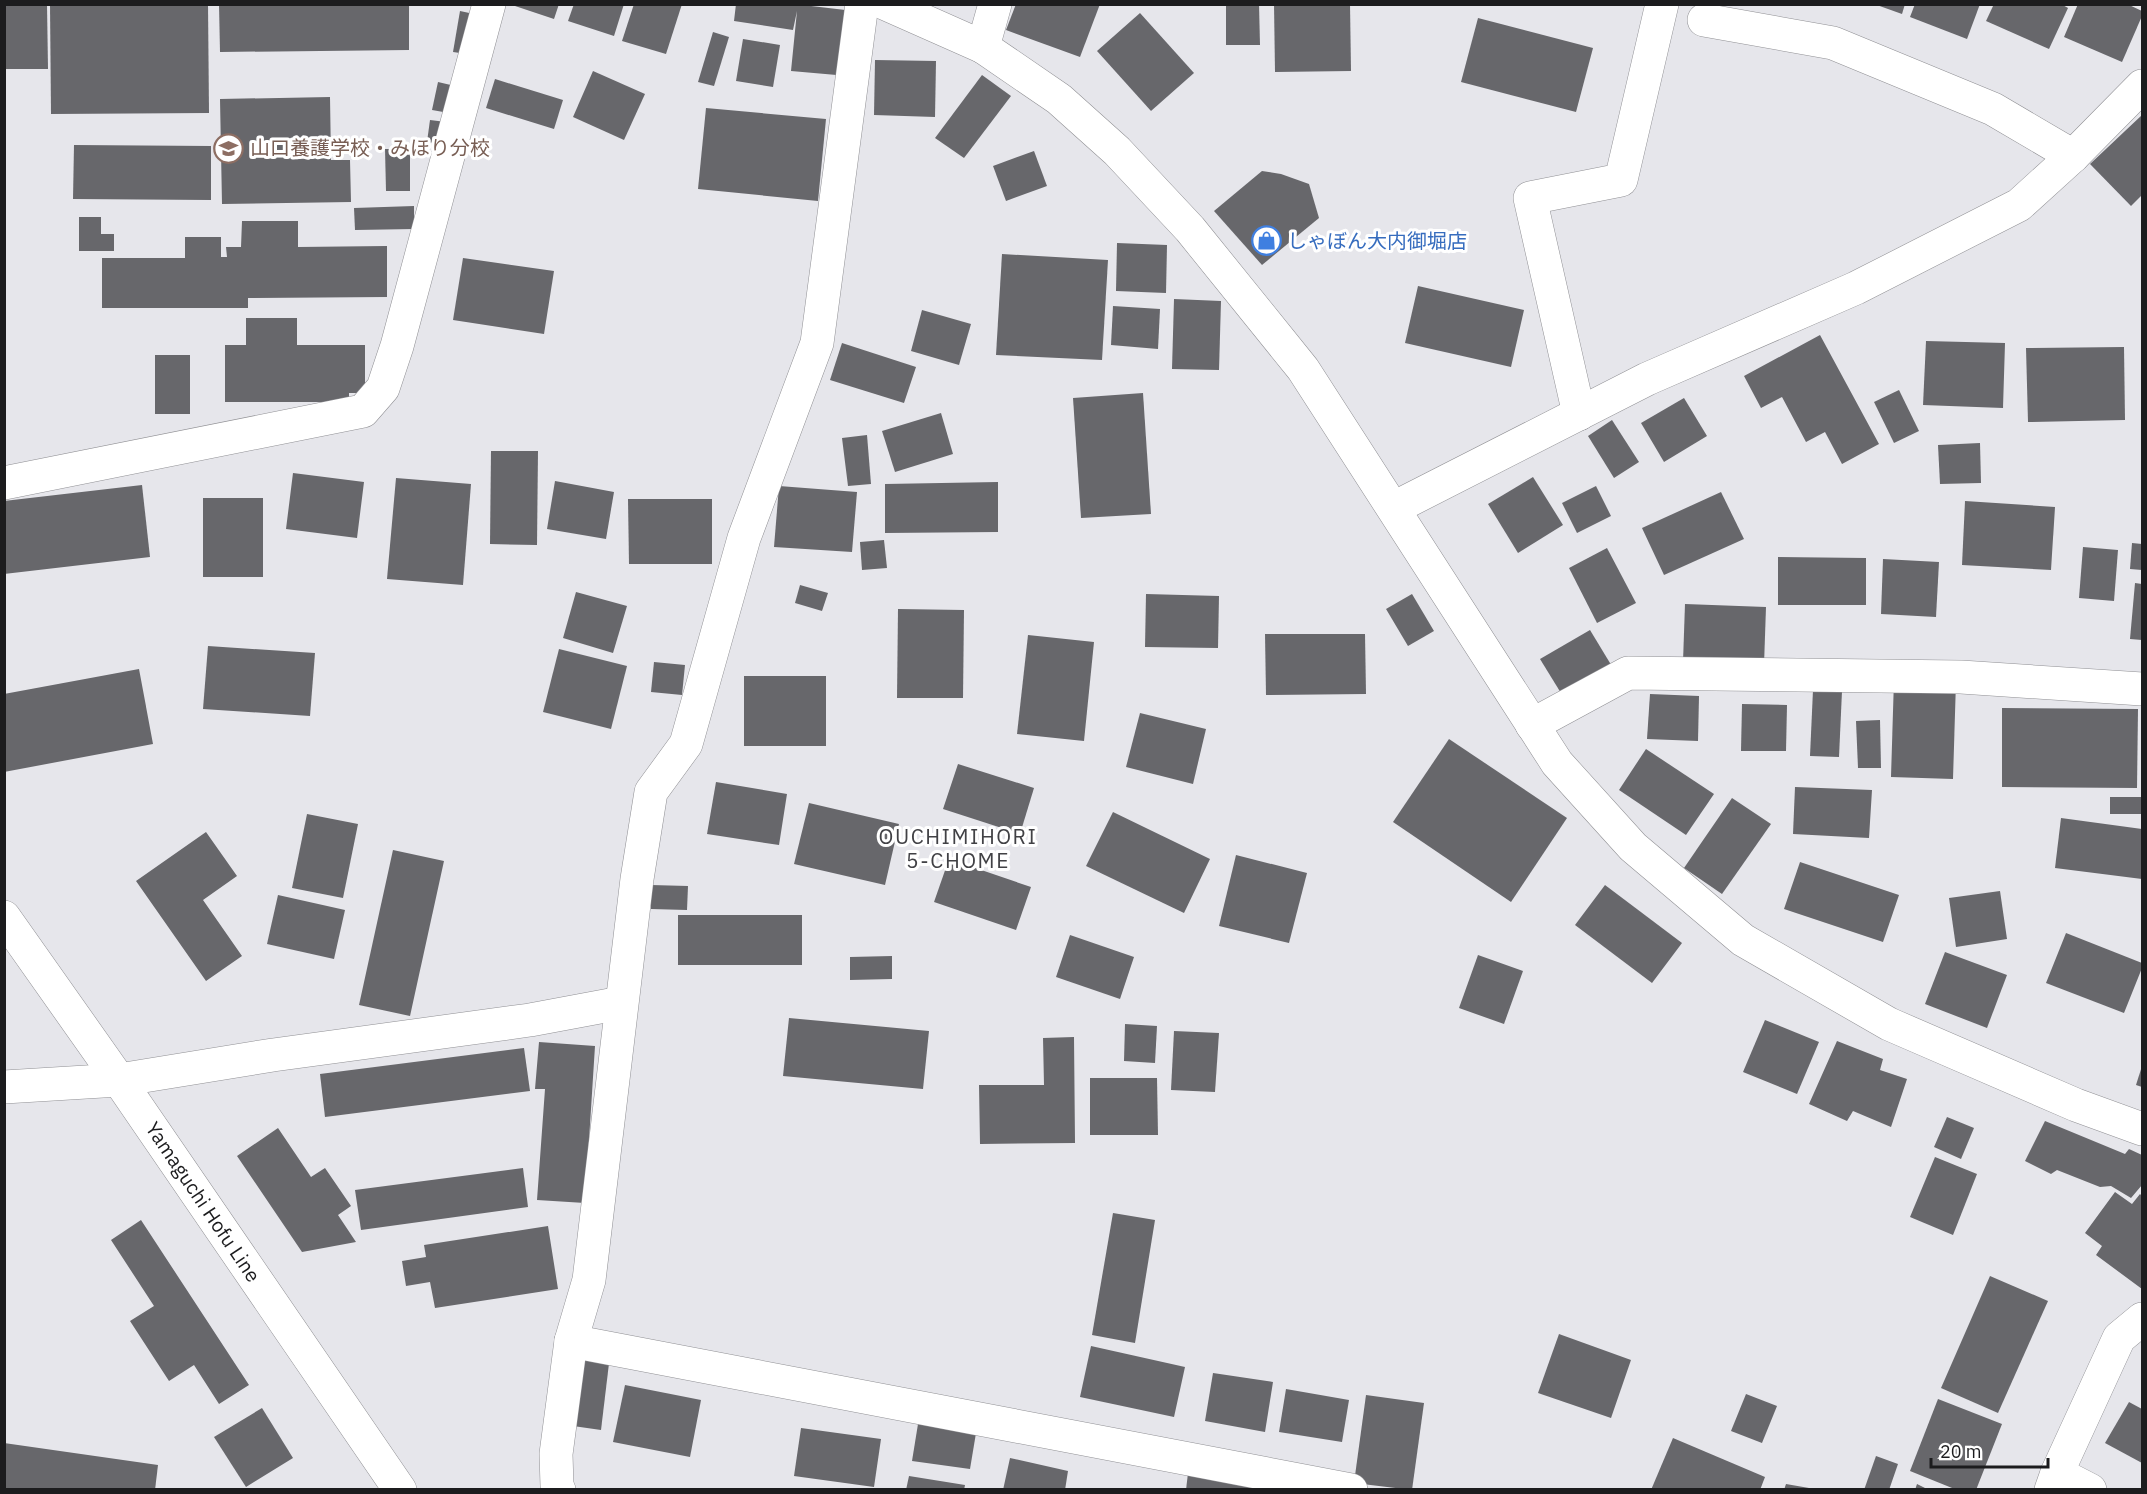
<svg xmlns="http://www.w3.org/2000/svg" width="2147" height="1494" font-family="'IBM Plex Sans','Noto Sans JP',sans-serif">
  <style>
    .building { fill: #67676b }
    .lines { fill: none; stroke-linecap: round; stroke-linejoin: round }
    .minor-casing { stroke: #909094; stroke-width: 34 }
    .major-casing { stroke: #909094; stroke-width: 34 }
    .minor { stroke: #fff; stroke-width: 33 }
    .major { stroke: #fff; stroke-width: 33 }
    .labels { text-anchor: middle; stroke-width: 6; stroke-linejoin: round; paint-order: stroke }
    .education-label { font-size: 20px; fill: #785e54; stroke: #fff; text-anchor: start }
    .shop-label { font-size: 20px; fill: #366cbe; stroke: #fff; text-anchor: start }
    .street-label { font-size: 20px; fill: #1c1c1e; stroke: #fff }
    .neighbourhood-label { font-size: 21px; letter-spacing: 1.5px; fill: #414145; stroke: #fff }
  </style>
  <rect width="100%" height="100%" fill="#e6e6eb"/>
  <g class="building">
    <path d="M4 4H47L48 69H4Z"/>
    <path d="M50 4H208L209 113 51 114Z"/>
    <path d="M219 4H409V50L220 52Z"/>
    <path d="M509 4H559L554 19Z"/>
    <path d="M574 4H624L614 36 568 21Z"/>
    <path d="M634 4H682L666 54 622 41Z"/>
    <path d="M736 4H794L854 11 848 76 791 71 797 11 793 30 734 21Z"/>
    <path d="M1016 4H1100L1080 57 1006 30Z"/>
    <path d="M1226 4H1259L1260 45H1226Z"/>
    <path d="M1274 4H1350L1351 71 1275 72Z"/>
    <path d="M1874 4H1905L1902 14Z"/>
    <path d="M1915 4H1980L1967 39 1910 17Z"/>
    <path d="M1994 4H2061L2068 8 2049 49 1986 21Z"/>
    <path d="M2078 4H2127L2142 11V16L2122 62 2064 37Z"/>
    <path d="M460 11 474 14 467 54 453 52Z"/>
    <path d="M1140 13 1194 73 1151 111 1097 51Z"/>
    <path d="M1478 18 1593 48 1576 112 1461 82Z"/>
    <path d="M713 32 729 37 714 86 698 82Z"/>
    <path d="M743 39 780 45 773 87 736 81Z"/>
    <path d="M875 60 936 61 935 117 874 115Z"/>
    <path d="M593 71 645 94 624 140 573 117Z"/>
    <path d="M982 75 1011 96 964 158 935 138Z"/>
    <path d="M495 79 563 100 554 129 486 108Z"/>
    <path d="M438 82 455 86 449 113 432 110Z"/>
    <path d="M330 97 331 160H350L351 202 222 204 220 99Z"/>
    <path d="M706 108 826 119 818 201 698 189Z"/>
    <path d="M2142 115V195L2131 206 2090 164Z"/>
    <path d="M430 120 446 122 443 144 427 142Z"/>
    <path d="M74 145 211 146V200L73 199Z"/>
    <path d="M385 149H410V191H386Z"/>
    <path d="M1034 151 1047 186 1006 201 993 166Z"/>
    <path d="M1262 171 1281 174 1309 184 1319 218 1262 265 1214 211Z"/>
    <path d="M414 206V229L355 230 354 208Z"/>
    <path d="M79 217H101V234H114V251H79Z"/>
    <path d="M242 221H298V247L387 246V297L248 298V308H102V258H185V237H221V257H227L226 247H241Z"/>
    <path d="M1117 243 1167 245 1166 293 1116 291Z"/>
    <path d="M1002 254 1108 260 1102 360 996 355Z"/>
    <path d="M463 258 554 271 544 334 453 320Z"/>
    <path d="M1418 286 1524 310 1511 367 1405 343Z"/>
    <path d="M1174 299 1221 301 1219 370 1172 369Z"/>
    <path d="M1113 306 1160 309 1158 349 1111 345Z"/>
    <path d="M922 310 971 324 959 365 911 351Z"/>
    <path d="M246 318H297V345H365V393H349V402H225V345H246Z"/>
    <path d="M1820 335 1879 444 1842 464 1825 432 1806 442 1782 397 1761 408 1744 376Z"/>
    <path d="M1926 341 2005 343 2003 408 1923 405Z"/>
    <path d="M842 343 916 367 904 403 830 380Z"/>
    <path d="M2124 347 2125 420 2028 422 2026 348Z"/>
    <rect x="155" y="355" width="35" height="59"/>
    <path d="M1899 390 1919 431 1894 443 1874 402Z"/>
    <path d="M1143 393 1151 514 1081 518 1073 398Z"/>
    <path d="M1684 398 1707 436 1664 462 1641 423Z"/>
    <path d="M941 413 953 454 895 472 882 431Z"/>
    <path d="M1612 420 1639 462 1614 478 1588 436Z"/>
    <path d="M867 435 871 484 848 486 842 438Z"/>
    <path d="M1980 443 1981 483 1940 484 1938 445Z"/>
    <path d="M491 451H538L537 545 490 544Z"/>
    <path d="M293 473 364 482 357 538 286 529Z"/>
    <path d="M1533 477 1563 525 1518 553 1488 504Z"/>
    <path d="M396 478 471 484 463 585 387 579Z"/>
    <path d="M555 481 614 492 606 539 547 529Z"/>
    <path d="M998 482V532L885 533V484Z"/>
    <path d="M142 485 150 557 4 574V501Z"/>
    <path d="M779 486 857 492 852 552 774 547Z"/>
    <path d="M1596 486 1611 516 1577 533 1562 503Z"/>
    <path d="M1721 492 1744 539 1664 575 1642 528Z"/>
    <rect x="203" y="498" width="60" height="79"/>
    <path d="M628 499H712V564H629Z"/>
    <path d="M1965 501 2055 507 2051 570 1962 565Z"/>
    <path d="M884 540 887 568 862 570 860 542Z"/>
    <path d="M2132 543 2142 544V570L2130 569Z"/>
    <path d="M2083 547 2118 550 2114 601 2079 598Z"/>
    <path d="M1607 548 1636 603 1597 623 1569 568Z"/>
    <path d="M1778 557 1866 558V605H1778Z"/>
    <path d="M1883 559 1939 562 1936 617 1881 614Z"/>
    <path d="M2135 583 2142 584V640L2130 639Z"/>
    <path d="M800 585 828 593 822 611 795 603Z"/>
    <path d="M576 592 627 606 613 653 563 638Z"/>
    <path d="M1146 594 1219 596 1218 648 1145 647Z"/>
    <path d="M1412 594 1434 631 1408 646 1386 609Z"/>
    <path d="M1685 604 1766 607 1764 665 1683 662Z"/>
    <path d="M898 609 964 610 963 698H897Z"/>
    <path d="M1590 630 1613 668 1564 698 1540 659Z"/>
    <path d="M1265 634H1365L1366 694 1266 695Z"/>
    <path d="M1028 635 1094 642 1084 741 1017 734Z"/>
    <path d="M208 646 315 653 310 716 203 709Z"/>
    <path d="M559 649 627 666 611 729 543 712Z"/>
    <path d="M654 662 685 665 682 695 651 692Z"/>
    <path d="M139 669 153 744 4 772V694Z"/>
    <rect x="744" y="676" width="82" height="70"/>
    <path d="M1894 679 1956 681 1953 779 1891 777Z"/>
    <path d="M1813 690 1842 691 1839 757 1810 756Z"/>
    <path d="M1650 694 1699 696 1698 741 1647 739Z"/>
    <path d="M1742 704 1787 705 1786 751H1741Z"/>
    <path d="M2002 708 2138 709 2137 788 2002 787Z"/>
    <path d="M1140 713 1206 729 1193 784 1126 767Z"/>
    <path d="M1880 720 1881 768H1858L1856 721Z"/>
    <path d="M1449 739 1567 818 1511 902 1393 822Z"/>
    <path d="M1646 749 1714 794 1686 835 1619 790Z"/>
    <path d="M958 764 1034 788 1020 834 943 809Z"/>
    <path d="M716 782 787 794 779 845 707 834Z"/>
    <path d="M1795 787 1872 790 1869 838 1793 834Z"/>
    <rect x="2110" y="797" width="32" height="17"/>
    <path d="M1732 798 1771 824 1722 894 1684 868Z"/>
    <path d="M809 803 899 824 885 885 794 864Z"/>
    <path d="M1113 812 1210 859 1184 913 1086 866Z"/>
    <path d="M307 814 358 824 343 898 292 888Z"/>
    <path d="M2061 818 2142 829V879L2055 868Z"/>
    <path d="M206 832 237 876 203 900 242 956 206 981 136 881Z"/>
    <path d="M393 850 444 861 410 1016 359 1005Z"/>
    <path d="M1236 855 1307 873 1289 943 1219 926Z"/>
    <path d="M949 859 1031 887 1016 930 934 902Z"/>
    <path d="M1800 862 1899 895 1883 942 1784 909Z"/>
    <path d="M651 885 688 886 687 910 651 909Z"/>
    <path d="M1605 885 1682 943 1652 983 1575 925Z"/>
    <path d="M2000 891 2007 939 1956 947 1949 898Z"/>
    <path d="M278 895 345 910 334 959 267 944Z"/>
    <rect x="678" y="915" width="124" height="50"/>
    <path d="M2066 933 2142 963V968L2124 1013 2046 983Z"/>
    <path d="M1070 935 1134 957 1120 999 1056 977Z"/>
    <path d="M1945 952 2007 975 1987 1028 1925 1004Z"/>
    <path d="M1478 955 1523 971 1504 1024 1459 1008Z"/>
    <path d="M892 956V979L850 980V957Z"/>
    <path d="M789 1018 929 1031 923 1089 783 1076Z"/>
    <path d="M1765 1020 1819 1042 1797 1094 1743 1072Z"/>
    <path d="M1125 1024 1157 1026 1155 1063 1124 1061Z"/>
    <path d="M1174 1031 1219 1033 1215 1092 1171 1090Z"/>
    <path d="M1074 1037 1075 1143 980 1144 979 1085H1044L1043 1038Z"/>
    <path d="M1837 1041 1883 1059 1880 1070 1907 1079 1891 1127 1853 1111 1847 1121 1809 1104Z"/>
    <path d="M539 1042 595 1046 585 1203 537 1200 545 1089H535Z"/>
    <path d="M524 1048 530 1091 325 1117 320 1074Z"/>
    <path d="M2142 1066V1087L2136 1085Z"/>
    <path d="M1090 1078H1157L1158 1135H1090Z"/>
    <path d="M1947 1117 1974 1128 1961 1159 1934 1147Z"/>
    <path d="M2045 1121 2125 1154 2129 1149 2142 1155V1185L2131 1198 2111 1186 2100 1187 2057 1170 2051 1174 2025 1161Z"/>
    <path d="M278 1128 311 1177 325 1168 351 1206 338 1215 356 1242 302 1252 237 1156Z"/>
    <path d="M1935 1157 1977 1174 1953 1235 1910 1217Z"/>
    <path d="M523 1168 528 1207 361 1230 355 1190Z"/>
    <path d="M2115 1192 2132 1204 2140 1194 2142 1196V1289L2096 1255 2102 1246 2085 1233Z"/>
    <path d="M1113 1213 1155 1220 1135 1343 1092 1335Z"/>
    <path d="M141 1220 249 1385 219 1404 194 1365 169 1381 130 1321 154 1306 111 1240Z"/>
    <path d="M548 1226 558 1289 435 1308 430 1282 406 1286 402 1261 426 1257 424 1245Z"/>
    <path d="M1990 1276 2048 1301 1998 1413 1941 1388Z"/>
    <path d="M1559 1334 1631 1360 1611 1418 1538 1393Z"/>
    <path d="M1091 1346 1185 1367 1174 1417 1080 1397Z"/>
    <path d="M582 1352 610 1355 601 1430 573 1426Z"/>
    <path d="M1213 1373 1273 1382 1265 1432 1205 1421Z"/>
    <path d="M625 1385 701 1400 690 1457 613 1442Z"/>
    <path d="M1286 1389 1349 1400 1342 1442 1279 1432Z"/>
    <path d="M1746 1394 1777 1406 1762 1443 1731 1431Z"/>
    <path d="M1366 1395 1424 1403 1412 1490 1354 1483Z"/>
    <path d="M1938 1399 2002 1424 1976 1490H1957L1910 1471Z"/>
    <path d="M2129 1402 2142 1409V1463L2105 1443Z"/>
    <path d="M262 1408 293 1458 246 1487 214 1437Z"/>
    <path d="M918 1424 976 1433 970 1469 912 1461Z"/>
    <path d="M801 1428 881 1439 874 1487 794 1476Z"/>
    <path d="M1673 1438 1765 1477 1760 1490H1651Z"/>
    <path d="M4 1443 158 1465 155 1490H4Z"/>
    <path d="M1876 1456 1898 1464 1889 1490H1864Z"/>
    <path d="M1010 1458 1068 1471 1065 1490H1003Z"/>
    <path d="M1188 1473 1253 1484 1252 1490H1186Z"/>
    <path d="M909 1476 965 1485 964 1490H906Z"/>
    <path d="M1786 1484 1809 1488V1490H1784Z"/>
    <path d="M1917 1484 1929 1490H1915Z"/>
  </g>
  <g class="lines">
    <defs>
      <g id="minor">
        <path d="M886 4 983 47 1059 99 1117 151 1190 229 1303 369 1557 763 1633 847 1743 940 1889 1024 2076 1105 2142 1129"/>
        <path d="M1704 20 1833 43 1993 109 2073 156"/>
        <path d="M983 47 995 4"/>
        <path d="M1579 414 1530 198 1621 180 1662 4"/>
        <path d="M4 483 363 411 383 388 397 346 489 4"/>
        <path d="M1394 508 1647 379 1856 288 2019 205 2073 156 2142 86"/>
        <path d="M1532 725 1628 673 1961 677 2142 689"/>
        <path d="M4 1087 119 1080 273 1055 530 1020 621 1003"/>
        <path d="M571 1341 1351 1490"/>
        <path d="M2057 1473 2090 1490"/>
        <path d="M559 1490 557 1486 556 1454 571 1341 589 1280 637 879 651 792 686 744 744 538 817 343 862 4"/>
        <path d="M2051 1490 2057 1473 2119 1338 2142 1319"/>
      </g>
      <path id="major" d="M4 917 119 1080 400 1490"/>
    </defs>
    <use href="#minor" class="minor-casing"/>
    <use href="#major" class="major-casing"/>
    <use href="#minor" class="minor"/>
    <use href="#major" class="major"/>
  </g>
  <defs>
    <symbol id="school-ring" viewBox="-11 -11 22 22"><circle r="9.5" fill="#fff" stroke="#8d6e63" stroke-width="1.5"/><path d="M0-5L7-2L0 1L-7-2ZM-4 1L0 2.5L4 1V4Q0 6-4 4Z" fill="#8d6e63"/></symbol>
    <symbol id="shop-ring" viewBox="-11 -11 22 22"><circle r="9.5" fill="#fff" stroke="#3f7fe0" stroke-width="1.5"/><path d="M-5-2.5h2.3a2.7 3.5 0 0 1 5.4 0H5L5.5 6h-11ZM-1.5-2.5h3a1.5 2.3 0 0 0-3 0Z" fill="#3f7fe0"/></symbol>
  </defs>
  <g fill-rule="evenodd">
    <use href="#school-ring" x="212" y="132" width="33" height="33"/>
    <use href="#shop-ring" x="1250" y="224" width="33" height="33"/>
  </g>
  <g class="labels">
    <g class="education-label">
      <text x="250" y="155">山口養護学校・みほり分校</text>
    </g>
    <g class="shop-label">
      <text x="1287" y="248">しゃぼん大内御堀店</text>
    </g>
    <g class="street-label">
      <text transform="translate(203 1202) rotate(56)" y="7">Yamaguchi Hofu Line</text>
    </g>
    <g class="neighbourhood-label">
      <text x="958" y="844">OUCHIMIHORI<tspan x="958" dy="24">5-CHOME</tspan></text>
    </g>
  </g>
  <rect width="2147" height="1494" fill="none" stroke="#1c1c1e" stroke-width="12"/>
  <path d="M1931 1458v9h117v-9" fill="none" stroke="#1c1c1e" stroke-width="3"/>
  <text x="1940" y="1458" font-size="18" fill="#1c1c1e" stroke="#ffffff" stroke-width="4.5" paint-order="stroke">20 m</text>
</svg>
